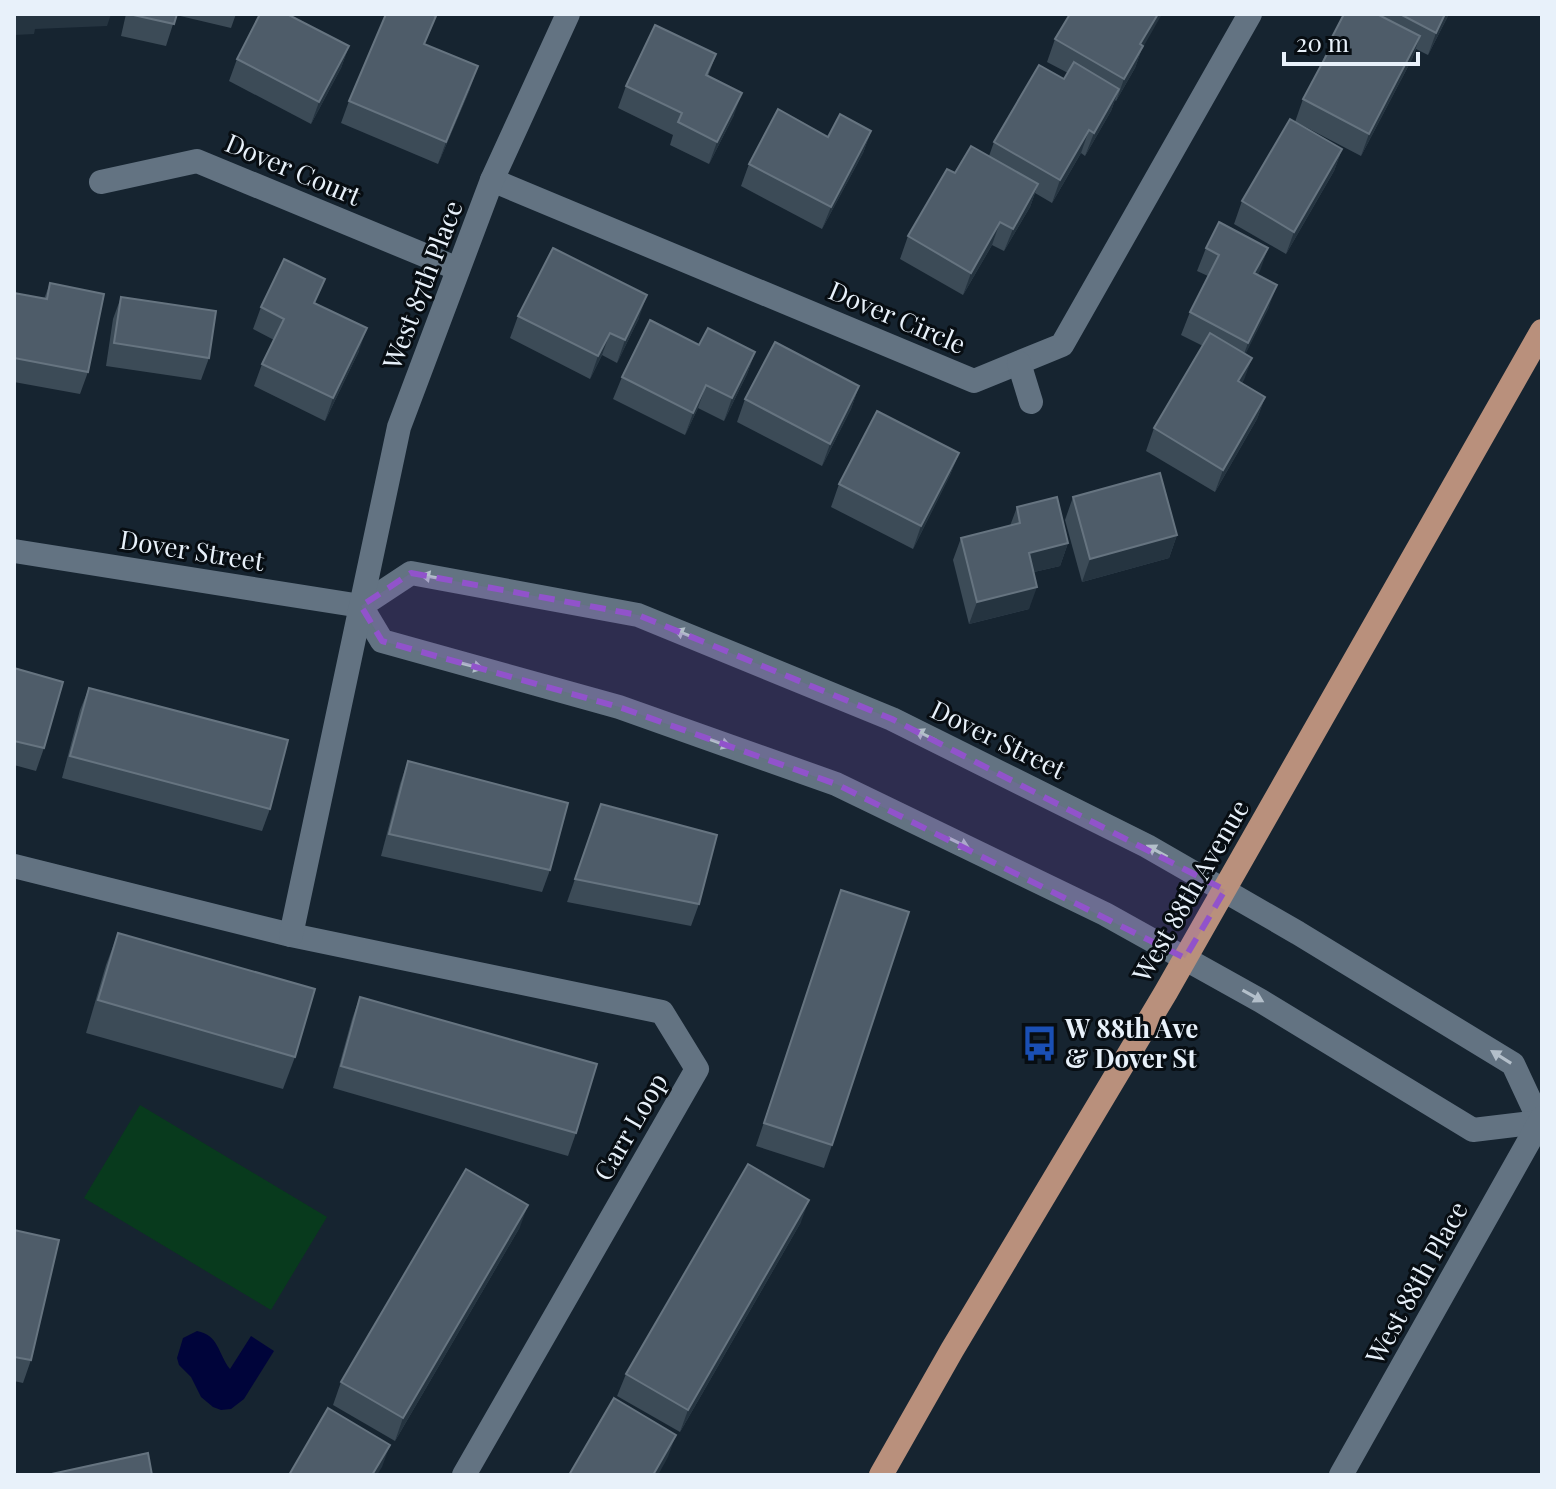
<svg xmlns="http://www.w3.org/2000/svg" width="1556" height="1489" font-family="'Playfair Display',serif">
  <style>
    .green { fill: #083a1d }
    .water { fill: #00043a }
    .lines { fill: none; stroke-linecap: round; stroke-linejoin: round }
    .street { stroke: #637382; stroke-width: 24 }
    .primary { stroke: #b9907c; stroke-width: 24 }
    .wall { fill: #3c4b57 }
    .shaded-wall { fill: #253440 }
    .building { fill: #4e5c69; stroke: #667480; stroke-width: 2 }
    .oneway { fill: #b3bfca }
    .marked { fill: #9153cb; fill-opacity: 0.2; stroke: #9153cb; stroke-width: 6; stroke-dasharray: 16 10; stroke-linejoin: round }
    .labels { text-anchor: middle; stroke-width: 6; stroke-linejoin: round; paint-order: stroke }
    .street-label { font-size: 26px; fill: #e8f1fa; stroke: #070d12 }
    .poi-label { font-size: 26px; font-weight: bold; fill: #e8f1fa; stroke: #070d12; text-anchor: start }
  </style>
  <rect width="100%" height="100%" fill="#162430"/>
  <path class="green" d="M140 1105 327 1217 271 1310 84 1198Z"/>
  <path class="water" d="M197 1331C219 1335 218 1354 230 1369L251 1336 274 1351 244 1399 231 1409 221 1410 213 1407 201 1397 191 1377 179 1365 177 1358 183 1338Z"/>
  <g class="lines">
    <g class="street">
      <path d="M492 180 974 381 1062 345 1250 14"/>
      <path d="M101 182 197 161 458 269"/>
      <path d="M1019 363 1031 402"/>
      <path d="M14 551 361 606 411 573 638 615 892 719 1147 846 1298 933 1513 1064 1540 1122"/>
      <path d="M361 606 382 641 619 707 836 784 1105 914 1261 1001 1473 1130 1540 1122 1542 1124"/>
      <path d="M14 866 291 935 662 1012 697 1069 464 1475"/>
      <path d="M291 935 399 427 492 180 568 14"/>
      <path d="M1341 1475 1542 1118"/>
    </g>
    <path class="primary" d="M881 1475 952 1350 1166 992 1542 331"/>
  </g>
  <g class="wall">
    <path d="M126 14H236L231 28 176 15 166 46 121 36Z"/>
    <path d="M1344 14H1449L1428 55 1416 49 1412 59 1361 156 1296 122 1342 149 1334 171 1286 254 1234 224 1242 201 1295 122 1303 99 1322 63 1330 41Z"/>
    <path d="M1055 39 1141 51 1135 68 1116 101 1115 100 1111 111 1085 156 1081 153 1052 203 1035 193 1030 207 1004 251 992 245 963 295 900 259 908 236 955 173 989 156 994 142 1064 79 1068 73 1047 62Z"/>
    <path d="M425 44 470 89 438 164 341 123 349 101Z"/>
    <path d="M349 46 341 68 311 124 229 81 237 59Z"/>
    <path d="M716 54 708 76 734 115 709 164 670 145 673 135 618 108 626 86Z"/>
    <path d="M871 131 863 153 822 229 741 186 749 164 828 137Z"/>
    <path d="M1206 248H1268L1258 274 1269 307 1245 354 1252 358 1242 383 1265 397 1257 419 1215 492 1146 451 1154 428 1203 346 1181 335 1190 312 1208 276 1197 271Z"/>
    <path d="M50 283 88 372 80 394 14 382V293L44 299Z"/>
    <path d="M121 297 209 358 201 380 106 366 113 319Z"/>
    <path d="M316 304 359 351 325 421 254 386 262 364 274 340 253 329 261 307Z"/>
    <path d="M518 316 639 318 617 363 602 355 590 379 510 338Z"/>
    <path d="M699 345 755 352 747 374 724 421 698 408 685 435 613 399 622 377Z"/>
    <path d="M859 386 851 409 822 466 737 422 745 399Z"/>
    <path d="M959 453 950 475 913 549 831 507 839 484Z"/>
    <path d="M1073 497 1177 535 1169 558 1082 582 1065 520Z"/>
    <path d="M1017 507 1068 543 1060 566 1034 572 1029 609 969 624 953 560 961 538 1010 526Z"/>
    <path d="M14 668 44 748 36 771 14 765Z"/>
    <path d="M89 688 270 809 262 831 62 778 80 710Z"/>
    <path d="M408 761 550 870 542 892 381 856 400 784Z"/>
    <path d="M601 804 699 904 691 926 567 902Z"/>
    <path d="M841 890 832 1145 824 1168 756 1146Z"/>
    <path d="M118 933 295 1057 283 1089 86 1033 106 965Z"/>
    <path d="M360 997 576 1133 568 1156 333 1088 352 1019Z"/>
    <path d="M801 1222 680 1432 617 1396 626 1374Z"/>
    <path d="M520 1227 395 1441 333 1405 341 1382Z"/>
    <path d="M14 1230 31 1360 23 1383 14 1381Z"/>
  </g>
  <g class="shaded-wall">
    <path d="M14 14H111L107 26 35 29 34 34 14 35Z"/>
    <path d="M1158 14H1162L1141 51 1135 68 1116 101 1124 79 1140 44Z"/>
    <path d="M1445 14H1449L1428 55 1436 33Z"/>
    <path d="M1420 36 1412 59 1361 156 1369 134Z"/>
    <path d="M349 46 341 68 311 124 319 102Z"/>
    <path d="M478 66 470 89 438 164 446 142Z"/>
    <path d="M1119 89 1111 111 1085 156 1094 133Z"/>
    <path d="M742 93 734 115 709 164 717 142Z"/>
    <path d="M1089 130 1081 153 1052 203 1060 180Z"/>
    <path d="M871 131 863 153 822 229 831 207Z"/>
    <path d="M1342 149 1334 171 1286 254 1294 232Z"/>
    <path d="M1038 184 1030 207 1004 251 1013 229Z"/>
    <path d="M1000 222 992 245 963 295 971 273Z"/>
    <path d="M1268 248 1260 271 1246 295 1254 273Z"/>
    <path d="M1277 285 1269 307 1240 365 1248 343Z"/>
    <path d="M647 295 639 318 617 363 625 340Z"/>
    <path d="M367 328 359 351 325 421 333 398Z"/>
    <path d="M610 333 602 355 590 379 598 356Z"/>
    <path d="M755 352 747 374 724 421 732 398Z"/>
    <path d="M1252 358 1244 380 1230 403 1238 381Z"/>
    <path d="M706 385 698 408 685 435 693 413Z"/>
    <path d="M859 386 851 409 822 466 830 444Z"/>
    <path d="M1265 397 1257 419 1215 492 1223 470Z"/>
    <path d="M959 453 950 475 913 549 921 526Z"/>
    <path d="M1177 535 1169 558 1082 582 1090 559Z"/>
    <path d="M1068 543 1060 566 1021 575 1029 553Z"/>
    <path d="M1037 587 1029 609 969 624 977 602Z"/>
    <path d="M809 1200 801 1222 680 1432 688 1410Z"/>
    <path d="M528 1205 520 1227 395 1441 403 1418Z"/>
    <path d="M676 1435 668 1457 658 1475H653Z"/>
    <path d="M390 1445 382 1467 377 1475H372Z"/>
  </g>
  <g class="building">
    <path d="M129 14H177L174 24Z"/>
    <path d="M260 14H287L349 46 319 102 237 59Z"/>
    <path d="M386 14H431L436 16 424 44 478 66 446 142 349 101Z"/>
    <path d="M1070 14H1158L1140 44 1143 46 1124 79 1055 39Z"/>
    <path d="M1344 14H1377L1420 36 1369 134 1303 99 1333 43 1330 41Z"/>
    <path d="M1400 14H1445L1436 33Z"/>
    <path d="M655 25 716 54 706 75 742 93 717 142 678 122 682 113 626 86Z"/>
    <path d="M1074 62 1119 89 1094 133 1089 130 1060 180 994 142 1039 65 1064 79Z"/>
    <path d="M778 109 828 137 840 114 871 131 831 207 749 164Z"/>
    <path d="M1290 119 1342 149 1294 232 1242 201Z"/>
    <path d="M971 146 1038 184 1013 229 1000 222 971 273 908 236 947 169 955 173Z"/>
    <path d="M1219 222 1268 248 1254 273 1277 285 1248 343 1190 312 1219 255 1206 248Z"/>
    <path d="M553 248 647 295 625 340 610 333 598 356 518 316Z"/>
    <path d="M284 259 325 279 314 303 367 328 333 398 262 364 284 319 261 307Z"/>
    <path d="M50 283 104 294 88 372 14 358V293L47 299Z"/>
    <path d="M121 297 216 311 209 358 114 343Z"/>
    <path d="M650 320 699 345 708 328 755 352 732 398 706 385 693 413 622 377Z"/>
    <path d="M1210 333 1252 358 1238 381 1265 397 1223 470 1154 428Z"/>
    <path d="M775 342 859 386 830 444 745 399Z"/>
    <path d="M877 411 959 453 921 526 839 484Z"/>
    <path d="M1160 473 1177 535 1090 559 1073 497Z"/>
    <path d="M1057 497 1068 543 1029 553 1037 587 977 602 961 538 1020 523 1017 507Z"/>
    <path d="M14 668 63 682 44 748 14 741Z"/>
    <path d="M89 688 288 740 270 809 70 756Z"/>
    <path d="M408 761 568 803 550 870 389 834Z"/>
    <path d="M601 804 717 835 699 904 575 879Z"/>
    <path d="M841 890 909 912 832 1145 764 1123Z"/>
    <path d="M118 933 315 989 295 1057 98 1000Z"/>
    <path d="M360 997 597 1064 576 1133 341 1066Z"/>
    <path d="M748 1164 809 1200 688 1410 626 1374Z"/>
    <path d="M466 1169 528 1205 403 1418 341 1382Z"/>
    <path d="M14 1230 59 1240 31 1360 14 1357Z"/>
    <path d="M614 1398 676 1435 653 1475H569Z"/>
    <path d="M328 1408 390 1445 372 1475H289Z"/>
    <path d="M148 1453 152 1475H47Z"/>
  </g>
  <defs><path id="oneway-solid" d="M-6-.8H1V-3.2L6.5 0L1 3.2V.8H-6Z" transform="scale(2)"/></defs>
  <g class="oneway">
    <use href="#oneway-solid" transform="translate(432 577) rotate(-170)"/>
    <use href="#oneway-solid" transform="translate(685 634) rotate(-158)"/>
    <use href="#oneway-solid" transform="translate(472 666) rotate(15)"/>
    <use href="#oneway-solid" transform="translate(925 735) rotate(-154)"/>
    <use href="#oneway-solid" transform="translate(720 743) rotate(19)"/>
    <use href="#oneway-solid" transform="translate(959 843) rotate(26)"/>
    <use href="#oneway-solid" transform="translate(1157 851) rotate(-151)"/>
    <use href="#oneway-solid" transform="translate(1253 996) rotate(29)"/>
    <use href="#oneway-solid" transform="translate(1501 1057) rotate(-148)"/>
  </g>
  <path class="marked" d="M411 573 638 615 892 719 1225 890 1185 958 836 784 619 707 382 641 361 606Z"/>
  <defs>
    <symbol id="bus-bare" viewBox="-9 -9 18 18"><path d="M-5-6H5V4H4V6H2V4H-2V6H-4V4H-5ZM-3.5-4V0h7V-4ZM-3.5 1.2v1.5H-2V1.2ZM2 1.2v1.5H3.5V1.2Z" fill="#1a4fb4" stroke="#070d12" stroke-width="2.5" paint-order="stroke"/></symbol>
  </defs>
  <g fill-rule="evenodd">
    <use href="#bus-bare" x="1014" y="1018" width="51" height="51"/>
  </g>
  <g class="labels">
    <g class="street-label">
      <text transform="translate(293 170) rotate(23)" y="9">Dover Court</text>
      <text transform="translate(423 285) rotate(-69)" y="9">West 87th Place</text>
      <text transform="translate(897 318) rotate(23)" y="9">Dover Circle</text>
      <text transform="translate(192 551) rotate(9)" y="9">Dover Street</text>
      <text transform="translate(998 740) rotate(26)" y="9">Dover Street</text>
      <text transform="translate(1191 891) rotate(-60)" y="9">West 88th Avenue</text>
      <text transform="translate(631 1127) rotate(-60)" y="9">Carr Loop</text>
      <text transform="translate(1417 1283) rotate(-61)" y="9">West 88th Place</text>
    </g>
    <g class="poi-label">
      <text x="1065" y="1038">W 88th Ave<tspan x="1065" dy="30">&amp; Dover St</tspan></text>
    </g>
  </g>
  <rect width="1556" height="1489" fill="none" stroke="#e8f1fa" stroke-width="32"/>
  <path d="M1284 52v12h134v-12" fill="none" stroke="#e8f1fa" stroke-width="4"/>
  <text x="1296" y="52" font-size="24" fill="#e8f1fa" stroke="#070d12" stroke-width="6" paint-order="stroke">20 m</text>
</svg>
